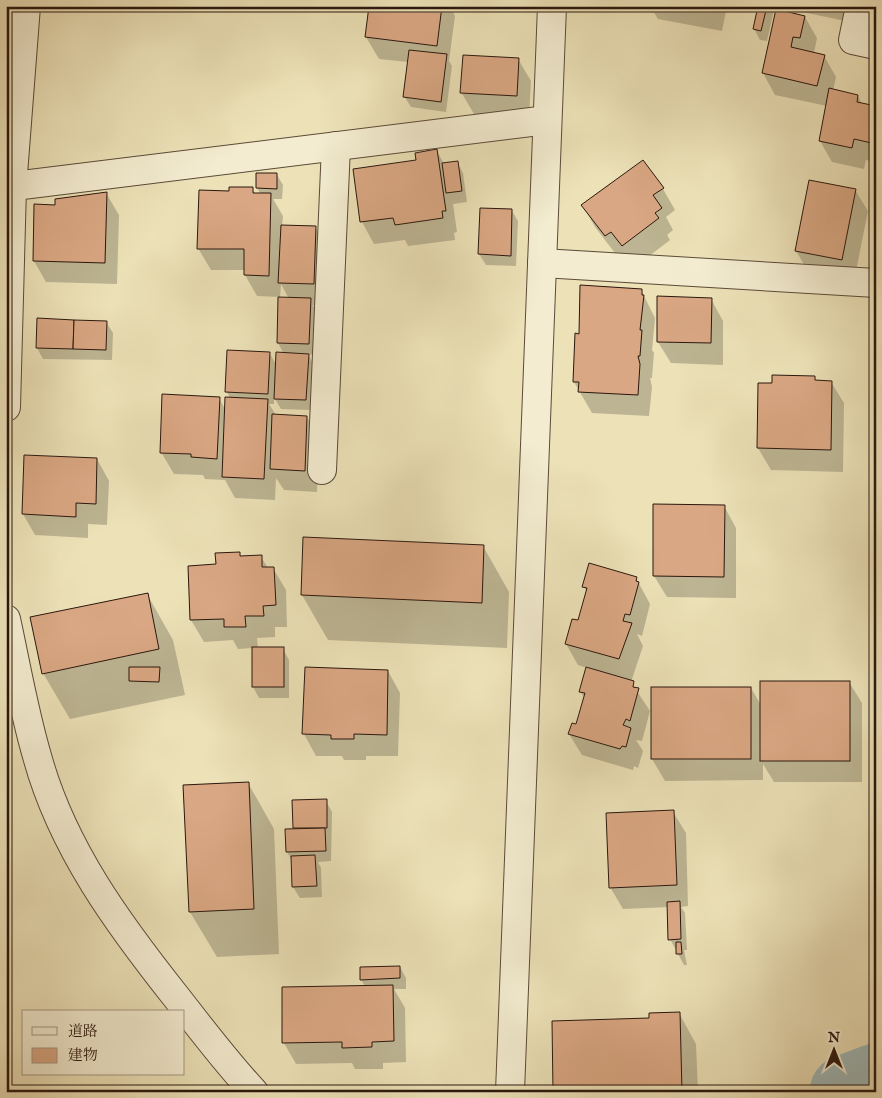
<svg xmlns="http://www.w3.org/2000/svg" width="882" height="1098" font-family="'IM FELL English','Noto Serif JP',serif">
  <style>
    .shadow { fill: #0003; fill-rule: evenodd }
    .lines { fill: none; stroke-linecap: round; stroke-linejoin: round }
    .river { stroke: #9fbabb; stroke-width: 75 }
    .building { fill: #d9a783; stroke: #2b170d }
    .minor-casing { stroke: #5b4a38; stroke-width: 30 }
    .minor { stroke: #f3ecd0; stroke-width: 28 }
  </style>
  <rect width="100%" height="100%" fill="#ece1b7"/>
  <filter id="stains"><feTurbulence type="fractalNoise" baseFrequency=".004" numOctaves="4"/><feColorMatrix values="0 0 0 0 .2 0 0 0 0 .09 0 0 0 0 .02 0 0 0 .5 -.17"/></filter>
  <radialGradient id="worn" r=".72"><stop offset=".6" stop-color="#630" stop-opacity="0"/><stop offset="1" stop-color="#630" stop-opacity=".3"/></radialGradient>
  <g class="shadow">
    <path d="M6 6H22L17 61 6 60Z"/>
    <path d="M370 6H450L455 16 449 61 452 66 446 112 411 107 404 96 408 62 379 59 366 37Z"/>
    <path d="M650 6H727L722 31 658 19Z"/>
    <path d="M759 6H775L767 41 760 40 754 29Z"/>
    <path d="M795 6H853L850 22 798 11Z"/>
    <path d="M805 17 817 38 814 53 824 56 836 77 833 91 858 96 862 104 876 107V162L866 160 864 169 832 162 820 141 827 106 775 95 763 73Z"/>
    <path d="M518 59 531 81 529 117 474 114 461 92Z"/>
    <path d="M437 151 444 164 457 162 463 173 467 202 453 204 457 232 454 233 455 240 408 246 405 240 374 244 362 222 354 170 418 161Z"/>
    <path d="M277 175 283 185 282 199H273L283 216 282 226 315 227 328 249 326 305H313L316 311 314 355 308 354 314 366 312 410 281 409 274 397V404H269L276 415 307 417 319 439 317 492 284 490 276 478 275 500 235 498 225 480 205 479 203 475 174 474 161 452 219 398 226 411 230 398 227 392 228 352 270 354 277 366 284 354 278 343 280 297 257 296 245 275V270H211L198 248 230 192 252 188 256 195H261L257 188ZM281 284 289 299 280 298Z"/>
    <path d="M663 189 675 210 666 217 673 230 667 235 670 240 635 267 624 253 618 257 595 227 583 206Z"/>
    <path d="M855 190 868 211 854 281 809 273 796 251Z"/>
    <path d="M106 193 119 215 117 284 46 282 34 261 56 206Z"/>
    <path d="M512 211 518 221 516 266 486 265 479 254Z"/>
    <path d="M641 290 655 318 652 350 654 353 652 378H650L652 387 649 416 592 413 574 382 581 335Z"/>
    <path d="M711 299 723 321V365L671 363 658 342Z"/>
    <path d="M106 322 113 333 112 360 43 359 37 348Z"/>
    <path d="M814 377 816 381 831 382 844 403 843 472 771 470 758 448 759 384Z"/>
    <path d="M97 459 109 481 107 525 88 524V538L35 535 23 514Z"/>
    <path d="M724 506 736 528V598L667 597 654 576Z"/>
    <path d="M483 546 509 592 507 648 328 640 302 595Z"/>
    <path d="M239 553 241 557H261L268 568H273L286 590 287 627H275V637L257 638 258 649H283L289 660V698H259L253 687V648L238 649 233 640 204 642 191 620 189 567 217 566Z"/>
    <path d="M636 578 650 604 642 636 637 634 643 646 631 682 650 711 642 741 636 740 643 751 638 768 634 766 633 770 582 755 569 734 577 725 585 699 580 691 587 668 578 665 566 644 579 622 587 593 584 586Z"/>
    <path d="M147 594 173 640 185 695 70 719 43 673Z"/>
    <path d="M306 669 388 671 400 693 398 756H366V760H344L342 756H316L304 734Z"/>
    <path d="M849 682 862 703V782H774L763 764V780L665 781 652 759 751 688 762 707Z"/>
    <path d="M248 783 274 829 279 954 217 957 190 912Z"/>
    <path d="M293 801H326L332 812 331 861 318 862 321 868 322 897 300 898 293 887 292 861 287 852 294 830Z"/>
    <path d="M673 812 686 833 688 906 681 907 685 913 687 950H684L687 965H684L670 939 669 907 623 909 610 887Z"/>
    <path d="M400 967 406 978V989H394L405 1008 406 1062 383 1063V1069H355L352 1063 296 1064 284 1043 283 988 365 987 361 979Z"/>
    <path d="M679 1013 696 1044 698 1092H554L650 1020Z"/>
  </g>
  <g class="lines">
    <path class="river" d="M847 1092 876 1081"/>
  </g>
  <g class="building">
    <path d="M369 6H442L437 46 365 37Z"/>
    <path d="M689 6H711L710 10Z"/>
    <path d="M758 6H767L761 31 753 29Z"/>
    <path d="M776 9 805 16 800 38 793 37 791 47 825 55 817 86 762 73Z"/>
    <path d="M409 50 447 54 441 102 403 97Z"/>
    <path d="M463 55 519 58 517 96 460 93Z"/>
    <path d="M829 88 858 95 857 102 876 106V144L854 139 852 148 819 141Z"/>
    <path d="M437 149 446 211H442L443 218 395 225 393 218 360 222 353 169 416 160 415 153Z"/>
    <path d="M643 160 664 188 653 195 662 208 655 213 659 218 622 246 611 232 605 236 581 205Z"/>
    <path d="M458 161 462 191 446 193 442 163Z"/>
    <path d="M256 173H277V189L256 188Z"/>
    <path d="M809 180 856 189 842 260 795 251Z"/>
    <path d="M229 187H253V193H271L269 276 244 275V249H197L199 190 229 191Z"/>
    <path d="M107 192 105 263 33 261 34 204 55 205V199Z"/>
    <path d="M480 208 512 209 511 256 478 254Z"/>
    <path d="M281 225 316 226 314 284 278 283Z"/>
    <path d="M580 285 642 289V295H644L640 330H642L640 356H638L640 364 638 395 578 392 579 382H573L575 333 579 334Z"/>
    <path d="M657 296 712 298 711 343 657 342Z"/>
    <path d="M278 297 311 298 309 344 277 343Z"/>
    <path d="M37 318 74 320 73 349 36 348Z"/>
    <path d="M74 320 107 321 106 350 73 349Z"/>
    <path d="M227 350 270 352 268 394 225 392Z"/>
    <path d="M276 352 309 354 306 400 274 399Z"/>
    <path d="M772 375 815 376V380L832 381 831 450 757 448 758 383H772Z"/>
    <path d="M162 394 220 397 217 459 191 457V454L160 453Z"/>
    <path d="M225 397 268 399 264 479 222 477Z"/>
    <path d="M272 414 307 416 305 471 270 469Z"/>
    <path d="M24 455 97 458 96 504 76 503V517L22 514Z"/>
    <path d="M653 504 725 505 724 577 653 576Z"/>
    <path d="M303 537 484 545 482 603 301 595Z"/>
    <path d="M240 552V556L262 555V567H274L276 605 263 606 264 616H245L246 627H224V619L190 620 188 566 216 564 215 553Z"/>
    <path d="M589 563 637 577 636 581 639 582 630 615 625 614 623 621 632 623 619 659 565 644 572 619 578 620 587 588 582 587Z"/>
    <path d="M148 593 159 649 42 674 30 617Z"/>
    <rect x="252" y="647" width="32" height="40"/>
    <path d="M129 667H160L159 682 129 681Z"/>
    <path d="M305 667 388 670 387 735 354 734V739H331V735L302 734Z"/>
    <path d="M586 667 634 681 633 687 639 688 630 721 626 719 623 725 631 728 626 747 622 746 620 749 568 734 572 723 576 724 585 693 579 692Z"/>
    <rect x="760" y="681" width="90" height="80"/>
    <rect x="651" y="687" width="100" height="72"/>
    <path d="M249 782 254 909 189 912 183 785Z"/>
    <path d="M327 799V828H293L292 800Z"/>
    <path d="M674 810 677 885 609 888 606 813Z"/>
    <path d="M325 828 326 851 286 852 285 829Z"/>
    <path d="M315 855 317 886 292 887 291 856Z"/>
    <path d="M680 901 681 939 668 940 667 902Z"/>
    <path d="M676 942H681L682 954H676Z"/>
    <path d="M400 966V978L360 980V967Z"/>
    <path d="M393 985 394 1041 372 1042V1047L342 1048V1042L282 1043V987Z"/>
    <path d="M680 1012 682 1092H553L552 1021 649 1018V1013Z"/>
  </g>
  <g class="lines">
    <defs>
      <g id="minor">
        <path d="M860 6 853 40 876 45"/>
        <path d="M6 187 547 120"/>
        <path d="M542 263 876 283"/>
        <path d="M6 407 12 187 26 6"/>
        <path d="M322 470 336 146"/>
        <path d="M6 619C16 665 24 712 37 756 62 848 119 925 177 998 202 1030 226 1062 254 1092"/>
        <path d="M510 1092 552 6"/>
      </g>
    </defs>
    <use href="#minor" class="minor-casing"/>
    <use href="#minor" class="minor"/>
  </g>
  <rect width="882" height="1098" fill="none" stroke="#ece1b7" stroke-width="25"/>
  <rect x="8" y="8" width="867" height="1083" fill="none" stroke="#2b170d" stroke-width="2.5"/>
  <rect x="12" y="12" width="857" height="1073" fill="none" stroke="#2b170d"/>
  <rect x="22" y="1010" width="162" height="65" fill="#f3ecd0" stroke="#a39782"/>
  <rect x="32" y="1027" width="25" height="8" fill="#f3ecd0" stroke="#a39782"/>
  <text x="68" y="1036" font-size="15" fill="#2b170d">道路</text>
  <rect x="32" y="1048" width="25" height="15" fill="#d9a783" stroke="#a39782"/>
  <text x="68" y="1060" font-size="15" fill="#2b170d">建物</text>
  <g transform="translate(834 1050)" stroke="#f3ecd0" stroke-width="4" paint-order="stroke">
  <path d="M0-4L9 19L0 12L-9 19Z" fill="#2b170d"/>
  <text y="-8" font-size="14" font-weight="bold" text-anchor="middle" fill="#2b170d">N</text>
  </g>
  <rect width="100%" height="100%" filter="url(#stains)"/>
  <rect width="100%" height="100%" fill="url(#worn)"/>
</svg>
